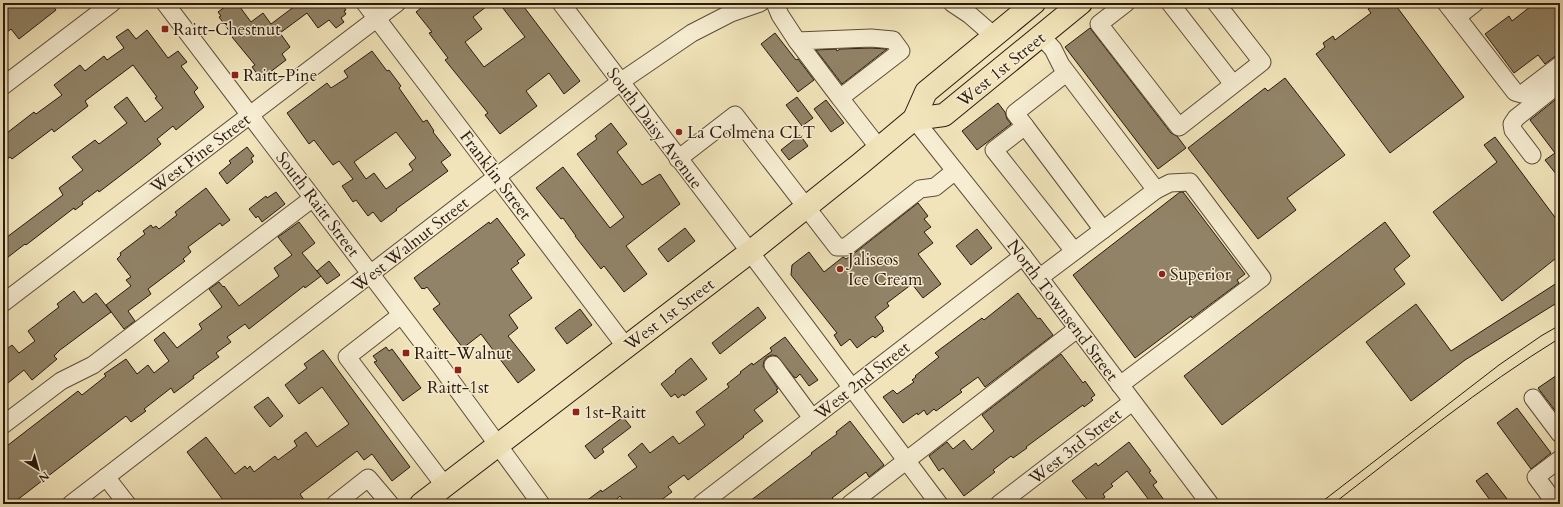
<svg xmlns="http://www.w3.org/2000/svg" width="1563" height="507" font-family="Cardo,serif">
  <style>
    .building { fill: #918367; stroke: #2a190d; fill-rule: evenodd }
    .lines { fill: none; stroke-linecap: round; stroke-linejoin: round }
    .minor-casing { stroke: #5c4c38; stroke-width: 19 }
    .major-casing { stroke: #2a190d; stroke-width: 24 }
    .minor { stroke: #f6edd2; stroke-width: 17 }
    .major { stroke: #f1e4ba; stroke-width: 22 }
    .tram { stroke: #2a190d; stroke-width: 1 }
    .poi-dot { fill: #8f2418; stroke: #f6edd2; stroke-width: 1.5 }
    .labels { text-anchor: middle; stroke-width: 3; stroke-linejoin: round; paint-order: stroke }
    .poi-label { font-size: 17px; fill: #2a190d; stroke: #f6edd2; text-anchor: start }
    .street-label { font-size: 17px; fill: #2a190d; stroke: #f6edd2 }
  </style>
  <rect width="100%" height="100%" fill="#f1e4ba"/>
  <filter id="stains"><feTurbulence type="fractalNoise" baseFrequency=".005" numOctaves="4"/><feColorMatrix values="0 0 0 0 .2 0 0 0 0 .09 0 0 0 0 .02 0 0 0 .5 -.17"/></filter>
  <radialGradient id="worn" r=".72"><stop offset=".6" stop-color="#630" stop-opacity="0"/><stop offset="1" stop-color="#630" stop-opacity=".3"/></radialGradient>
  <g class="building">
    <path d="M13 3H51L56 10 19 39 11 29 3 35V10Z"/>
    <path d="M230 3H237L251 22 263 13 271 24 299 3H341L346 10 344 11 346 14 341 18 344 22 336 28 329 20 318 28 307 13 280 33 290 47 282 54 286 60 261 79 252 67 255 65 232 37 233 36 219 17 221 16 218 12Z"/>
    <path d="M427 3H491L473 17 482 29 465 42 484 67 525 37 499 3H521L580 81 564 94 549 73 526 91 537 106 500 134 485 115 488 113 445 60 448 58 429 33 432 32 416 12Z"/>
    <path d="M1377 3H1394L1464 97 1390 153 1316 54 1325 47 1323 43 1333 36 1335 40 1371 13 1368 9Z"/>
    <path d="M1535 3H1560V55L1554 57 1545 64 1538 55 1514 73 1485 34 1509 16 1512 21Z"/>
    <path d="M1090 28 1171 133 1177 136 1186 148 1158 169 1065 47Z"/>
    <path d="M128 29 136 39 147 30 168 58 178 51 187 62 181 66 198 88 194 92 204 107 176 130 173 126 157 139 161 144 141 160 99 192 98 190 82 202 83 204 75 210 74 208 26 245 25 244 3 261V240L63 195 59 188 83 170 72 157 95 140 99 144 127 123 114 107 127 97 145 122 163 108 155 98 157 97 133 65 85 101 88 106 54 132 52 129 12 159 10 157 3 162V136L34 112 36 114 62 95 54 85 80 65 85 71 104 56 107 60 124 48 116 37Z"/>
    <path d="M775 33 796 60 798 59 814 80 798 92 761 44Z"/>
    <path d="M871 48 887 49 842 84 816 50 836 49 837 51 840 49Z"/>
    <path d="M372 51 387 71 389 70 401 86 399 88 423 122 427 120 434 131 433 132 451 155 441 162 448 171 396 209 397 210 381 222 373 212 368 216 356 200 353 202 342 186 353 179 339 161 333 165 314 140 309 144 287 113 327 83 331 88 348 77 344 71ZM396 132 416 158 409 164 413 170 386 189 374 173 366 179 354 162Z"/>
    <path d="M1285 78 1345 155 1287 198 1296 210 1258 239 1188 148 1265 88 1268 91Z"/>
    <path d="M1560 96V179L1545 160 1555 153 1530 120Z"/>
    <path d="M797 97 813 118 802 126 786 105Z"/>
    <path d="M826 100 844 123 831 132 814 109Z"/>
    <path d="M998 103 1005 112 1007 119 1011 124 977 150 962 131Z"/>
    <path d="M611 123 627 144 617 152 642 185 660 174 680 204 626 246 647 274 624 292 604 266 601 269 575 236H576L563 218 561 219 536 188 563 167 610 228 624 217 577 154 597 139 595 136Z"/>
    <path d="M800 135 808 146 789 160 781 150Z"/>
    <path d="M1495 137 1560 224V255L1502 301 1433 212 1497 162 1484 145Z"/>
    <path d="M247 147 254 156 251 158 253 162 227 184 219 173 231 163 229 161Z"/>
    <path d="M206 188 230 220 222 226 220 223 188 247 191 252 183 259 185 261 148 289 151 294 128 311 135 321 124 329 106 305 131 286 126 280 131 277 117 259 121 255 120 253 145 234 143 231 151 225 153 228 156 226 159 229 177 215 175 212Z"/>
    <path d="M276 192 285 204 262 222 258 216 256 218 249 209 266 196 267 198Z"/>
    <path d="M1180 192H1183L1245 274 1237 280 1239 283 1192 318 1191 316 1135 358 1073 275Z"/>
    <path d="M918 203 928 216 924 219 931 227 924 232 933 243 918 254 941 284 923 298 912 284 887 303 889 306 875 317 883 328 882 329 884 331 875 338 873 336 870 338 857 348 850 339 841 346 834 335 837 333 791 275 792 265 809 252 824 272 843 257 846 259 852 255Z"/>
    <path d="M497 218 525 255 517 261 519 263 511 269 532 298 509 315 518 328 508 336 535 370 518 383 481 334 463 348 433 309 440 304 427 287 424 289 423 288 422 289 414 278 489 222 490 224Z"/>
    <path d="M299 222 315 243 302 253 321 276 305 288 304 286 249 329 245 324 227 337 231 342 216 353 219 357 193 376 194 378 174 393 171 388 144 409 146 411 131 422 126 416 12 504H3V449L78 391 82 395 106 376 104 374 126 359 137 374 148 365 154 373 169 361 154 340 164 332 177 348 202 329 199 324 222 307 209 289 219 282 223 287 224 286 239 306 279 276 274 268 292 255 278 237Z"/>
    <path d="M1385 222 1410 256 1394 269 1405 284 1222 425 1184 376Z"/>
    <path d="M685 228 695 241 668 262 658 249Z"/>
    <path d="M977 229 992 248 971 265 956 246Z"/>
    <path d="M329 261 340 275 327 284 317 271Z"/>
    <path d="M1560 281V301L1465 360 1411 401 1366 342 1416 304 1451 351Z"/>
    <path d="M74 291 83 303 96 293 111 312 60 350 54 356 57 359 32 380 24 370 3 387V352L12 345 19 353 35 341 28 331 59 307 57 304Z"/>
    <path d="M1018 293 1038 319 1040 318 1053 335 985 387 978 377 960 390 962 392 936 411 934 409 927 415 924 410 918 415 917 413 903 423 883 397 893 390 897 394 914 382 912 380 916 377 915 376 939 357 935 353 982 318 984 320Z"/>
    <path d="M758 307 766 318 720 354 712 343Z"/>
    <path d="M580 309 592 325 567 344 555 328Z"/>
    <path d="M785 337 818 380 809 386 800 374 796 378 794 377 777 356 772 355 767 357 764 361 763 366 778 389 776 390 778 392 754 410 763 421 743 436 744 437 688 480 684 475 668 487 672 492 656 504H626L620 496 611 504H582L601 490 602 492 637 467 628 455 642 443 650 453 673 436 679 444 705 425 696 412 729 387 727 384 741 373 740 372 752 363 753 365 772 351 770 348Z"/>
    <path d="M386 347 389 351 392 349 421 388 403 401 374 362 377 361 373 356Z"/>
    <path d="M323 350 410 467 392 481 372 454 364 460 357 451 300 494 307 504H226L187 452 206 437 235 474 245 466 247 469 250 466 254 472 275 456 278 460 297 446 294 441 306 432 317 447 349 424 322 387 299 404 285 385 307 368 304 364Z"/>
    <path d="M1061 354 1083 383 1085 381 1095 395 1091 398 1093 400 1084 407 1083 405 1026 447 1027 448 1013 458 1011 456 993 470 995 472 964 496 943 468 939 471 929 456 947 442 953 449 964 440 972 450 994 431 982 415Z"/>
    <path d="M691 358 707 379 684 396 683 394 678 398 675 394 671 397 661 384 676 372 675 371Z"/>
    <path d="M1560 373V417L1538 388Z"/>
    <path d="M268 397 283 416 270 427 254 407Z"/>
    <path d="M1517 408 1551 453 1531 469 1497 423Z"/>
    <path d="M623 417 631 427 602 449 604 452 595 459 585 446Z"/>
    <path d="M850 421 884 465 869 477 866 472 832 498 833 499 827 504H746L812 454 811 453 837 434 836 432Z"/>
    <path d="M1129 442 1151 471 1149 472 1157 482 1153 485 1167 504H1152L1127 471 1111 484 1113 486 1103 494 1105 497 1097 504H1091L1072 481 1096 463 1098 466Z"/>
    <path d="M1487 473 1511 504H1493L1476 481Z"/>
  </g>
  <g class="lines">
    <defs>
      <g id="minor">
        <path d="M165 3 441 367 541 504"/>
        <path d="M365 3 626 347"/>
        <path d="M561 3 750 252 939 504"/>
        <path d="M775 3 780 15 797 41"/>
        <path d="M952 3 970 15 994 36"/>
        <path d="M1126 3 1099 24 1179 127 1262 62 1216 3"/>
        <path d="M1170 3 1233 84"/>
        <path d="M1446 3 1515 92 1522 94 1560 65"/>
        <path d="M1457 17 1475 3"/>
        <path d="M1066 73 1015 113 1025 126 994 150 1074 251"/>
        <path d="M3 86 112 3"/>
        <path d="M840 98 797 41 871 38 893 40 901 51 840 98 879 148"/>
        <path d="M914 119 1023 256 1210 504"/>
        <path d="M1025 126 1103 230"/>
        <path d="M1532 155 1513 130 1512 124 1516 118 1560 83"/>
        <path d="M678 159 735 115 837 247H846L920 189 935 187 955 171"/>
        <path d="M1039 278 1156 190 1061 65 1053 49 1041 36"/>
        <path d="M3 303 397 3"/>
        <path d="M401 315 347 357 445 486"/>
        <path d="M773 365 812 418"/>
        <path d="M1120 385 1262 278 1190 182 1170 183 1156 190"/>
        <path d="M1533 398 1560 434"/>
        <path d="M3 425 61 381 93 365 313 198"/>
        <path d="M106 477 127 504"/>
        <path d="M71 504 620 82 692 33 731 13 760 3"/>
        <path d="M335 504 368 478 390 504"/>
        <path d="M701 504 1023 256"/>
        <path d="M850 504 1077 329"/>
        <path d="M999 504 1132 402"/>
        <path d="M1556 504 1536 477 1560 459"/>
      </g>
      <g id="major">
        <path d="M914 119 944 115 1081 3"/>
        <path d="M421 504 750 252 860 164 914 119 926 92 1034 3"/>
      </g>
    </defs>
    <use href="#minor" class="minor-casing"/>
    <use href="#major" class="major-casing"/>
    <use href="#minor" class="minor"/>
    <use href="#major" class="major"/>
    <g class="tram">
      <path d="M1319 504 1499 365 1541 336 1560 325"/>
      <path d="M1333 504C1407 447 1480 387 1560 338"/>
    </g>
  </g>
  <g class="poi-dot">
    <rect x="161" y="25" width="8" height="8" rx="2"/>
    <rect x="231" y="71" width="8" height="8" rx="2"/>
    <circle cx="679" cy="132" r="4"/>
    <circle cx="840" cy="269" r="4"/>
    <circle cx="1162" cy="274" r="4"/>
    <rect x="402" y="349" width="8" height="8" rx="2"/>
    <rect x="454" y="366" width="8" height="8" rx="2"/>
    <rect x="572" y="408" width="8" height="8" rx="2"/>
  </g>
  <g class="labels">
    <g class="poi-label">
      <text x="173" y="35">Raitt-Chestnut</text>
      <text x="243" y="81">Raitt-Pine</text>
      <text x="687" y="138">La Colmena CLT</text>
      <text x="848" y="265">Jaliscos<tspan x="848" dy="20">Ice Cream</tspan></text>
      <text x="1170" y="280">Superior</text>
      <text x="414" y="359">Raitt-Walnut</text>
      <text x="458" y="393" text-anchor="middle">Raitt-1st</text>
      <text x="584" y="418">1st-Raitt</text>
    </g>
    <g class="street-label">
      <text transform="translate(1001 69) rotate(-39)" y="6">West 1st Street</text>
      <text transform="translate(655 128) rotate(53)" y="6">South Daisy Avenue</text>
      <text transform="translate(200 153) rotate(-37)" y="6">West Pine Street</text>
      <text transform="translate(496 175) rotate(53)" y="6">Franklin Street</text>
      <text transform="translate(318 204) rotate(53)" y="6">South Raitt Street</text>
      <text transform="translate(410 244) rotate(-38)" y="6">West Walnut Street</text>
      <text transform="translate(1063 310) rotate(53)" y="6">North Townsend Street</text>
      <text transform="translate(669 314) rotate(-37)" y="6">West 1st Street</text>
      <text transform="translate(862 380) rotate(-38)" y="6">West 2nd Street</text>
      <text transform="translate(1075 446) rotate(-38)" y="6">West 3rd Street</text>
    </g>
  </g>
  <rect width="1563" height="507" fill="none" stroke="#f1e4ba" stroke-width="16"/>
  <rect x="4" y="4" width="1555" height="499" fill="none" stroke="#2a190d" stroke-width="2"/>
  <rect x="8" y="8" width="1547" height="491" fill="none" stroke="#2a190d"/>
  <g transform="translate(38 469) rotate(143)" stroke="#f6edd2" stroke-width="3" paint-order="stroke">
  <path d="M0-3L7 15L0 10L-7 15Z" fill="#2a190d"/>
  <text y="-6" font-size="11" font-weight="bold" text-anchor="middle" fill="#2a190d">N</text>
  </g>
  <rect width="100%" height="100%" filter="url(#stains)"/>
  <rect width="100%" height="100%" fill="url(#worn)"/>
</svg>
